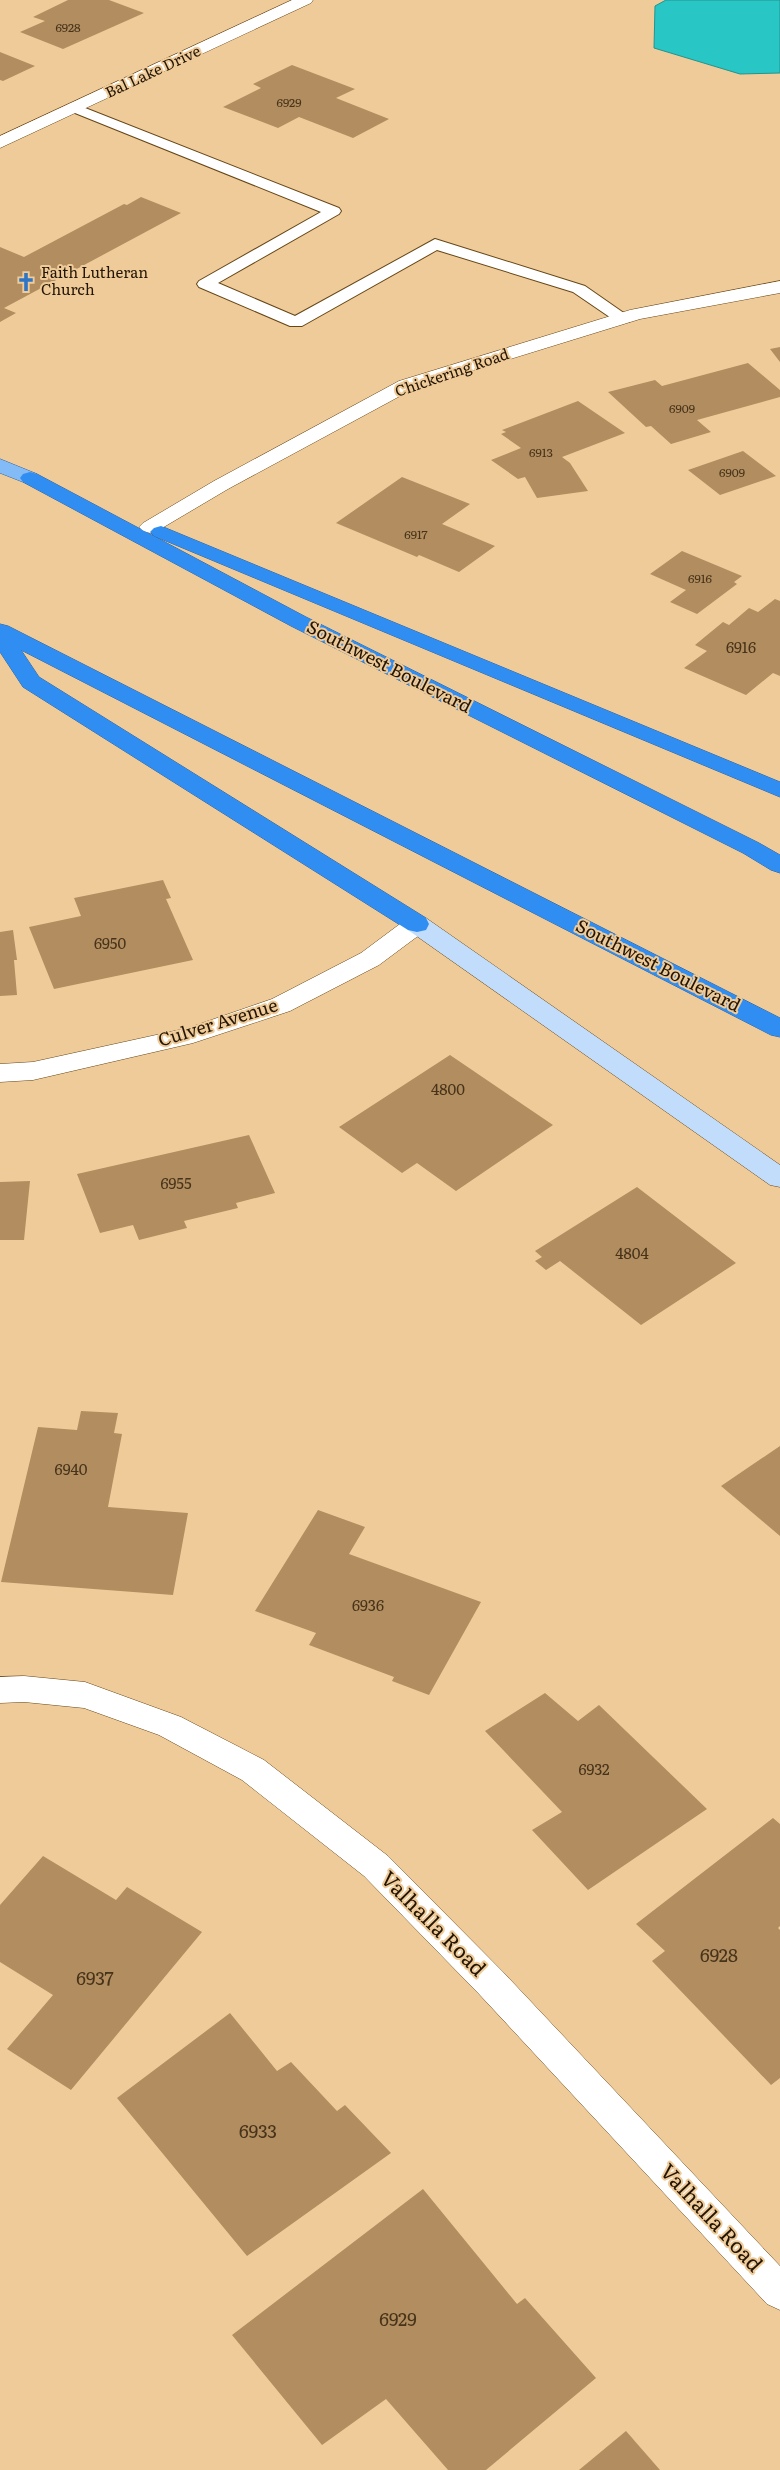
<svg xmlns="http://www.w3.org/2000/svg" width="780" height="2470" font-family="Literata,serif">
<rect width="100%" height="100%" fill="#f0cb9a"/>
<polygon fill="#28c7c6" stroke="#26928c" points="666,0 780,0 780,73 740,74 654,48 655,6"/>
<g fill="#b18d5f">
<polygon points="68,0 109,0 144,13 63,49 20,32 45,21 33,17"/>
<polygon points="0,52 35,66 3,81 0,80"/>
<polygon points="292,65 355,89 336,98 389,119 353,138 299,117 278,128 223,107 261,88 253,84"/>
<polygon points="141,197 181,213 4,308 16,313 0,322 0,247 24,257 124,204 127,205"/>
<polygon points="780,347 780,362 770,349"/>
<polygon points="748,363 780,390 780,397 697,420 711,432 671,444 651,426 646,427 608,392 655,380 662,386"/>
<polygon points="578,401 625,433 562,457 570,463 588,491 537,498 525,477 518,479 491,460 521,448 501,434 506,432 502,430"/>
<polygon points="743,451 776,476 720,495 688,470"/>
<polygon points="402,477 470,504 442,524 495,546 459,572 419,555 417,557 336,523"/>
<polygon points="682,551 742,576 734,582 737,584 697,614 670,602 686,590 650,574"/>
<polygon points="775,599 780,601 780,676 773,673 746,695 684,668 707,651 695,645 723,622 729,625 749,608 758,612"/>
<polygon points="163,880 171,898 166,899 193,960 54,989 29,927 81,916 74,898"/>
<polygon points="13,930 17,960 14,960 17,995 0,996 0,932"/>
<polygon points="450,1055 553,1125 456,1191 417,1163 402,1173 339,1127"/>
<polygon points="249,1135 275,1193 236,1203 238,1208 184,1221 187,1228 139,1240 133,1225 100,1233 77,1174"/>
<polygon points="30,1181 24,1240 0,1240 0,1182"/>
<polygon points="637,1187 736,1263 641,1325 560,1261 546,1270 535,1261 542,1257 535,1251"/>
<polygon points="81,1411 118,1413 114,1433 122,1434 108,1507 188,1513 173,1595 1,1582 38,1427 77,1430"/>
<polygon points="780,1446 780,1536 721,1486"/>
<polygon points="318,1510 365,1527 349,1554 481,1602 429,1695 392,1681 394,1677 309,1645 316,1633 255,1611"/>
<polygon points="545,1693 578,1721 599,1705 707,1809 588,1890 532,1830 562,1812 485,1731"/>
<polygon points="773,1818 780,1824 780,1926 778,1928 780,1930 780,2078 771,2085 652,1961 665,1951 636,1924"/>
<polygon points="43,1856 116,1900 127,1887 202,1932 71,2090 7,2049 53,1995 0,1962 0,1905"/>
<polygon points="230,2013 277,2071 291,2062 337,2111 345,2105 391,2153 247,2256 117,2098"/>
<polygon points="423,2189 517,2304 525,2298 596,2378 486,2470 448,2470 386,2399 322,2445 232,2335"/>
<polygon points="626,2431 660,2470 579,2470"/>
</g>
<g fill="none" stroke-linecap="round" stroke-linejoin="round">
<g stroke="#664616" stroke-width="2">
<polygon id="lane" points="75,104 339,208 341,211 339,214 218,283 295,316 435,239 585,286 631,318 629,322 617,322 573,292 437,250 302,326 290,326 199,287 197,284 199,281 321,212 70,111 68,108 70,105"/>
</g>
<g stroke="#664616" stroke-width="1">
<g id="street">
<polygon points="292,0 313,0 311,3 0,148 0,136"/>
<polygon points="780,281 780,293 640,319 413,389 228,489 157,531 150,533 143,531 139,527 143,523 214,481 399,381 630,310"/>
<polygon points="417,916 426,918 429,924 426,930 379,965 290,1011 193,1043 33,1080 0,1082 0,1064 33,1062 188,1028 272,999 361,953 408,918"/>
<polygon points="24,1676 85,1682 181,1717 264,1760 388,1856 503,1972 780,2266 780,2310 767,2304 479,1994 364,1876 242,1780 159,1735 84,1708 24,1702 0,1703 0,1677"/>
</g>
</g>
<g stroke="#664616" stroke-width="1">
<polygon id="secondary" points="417,916 426,918 780,1165 780,1187 770,1185 408,930 405,924 408,918"/>
</g>
<g stroke="#2b639e" stroke-width="1">
<polygon id="primary" points="0,459 37,474 40,478 37,482 30,484 23,482 0,473"/>
</g>
<g stroke="#2b639e" stroke-width="1">
<g id="highway">
<polygon points="30,472 37,474 306,617 759,843 780,855 780,873 771,870 743,853 291,626 23,482 20,478 23,474"/>
<polygon points="161,526 780,782 780,797 154,536 150,532 154,528"/>
<polygon points="0,624 8,626 780,1018 780,1037 771,1035 21,650 39,677 426,918 429,924 426,930 417,932 408,930 23,687 0,652"/>
</g>
</g>
<use href="#lane" fill="#fff" fill-rule="evenodd"/>
<use href="#street" fill="#fff" fill-rule="evenodd"/>
<use href="#secondary" fill="#c1ddfb" fill-rule="evenodd"/>
<use href="#primary" fill="#83bbf7" fill-rule="evenodd"/>
<use href="#highway" fill="#308df1" fill-rule="evenodd"/>
</g>
<defs>
<g id="church-bare" transform="scale(1.5)"><path d="M-1.2-6h2.4v3.5h3.3v2.4h-3.3V6h-2.4V-.1h-3.3v-2.4h3.3Z" fill="#2d75c5" stroke="#f0cb9a" stroke-width="2.5" paint-order="stroke"/></g>
</defs>
<g fill-rule="evenodd">
<use href="#church-bare" x="26" y="282"/>
</g>
<g text-anchor="middle" stroke-width="4" stroke-linejoin="round" paint-order="stroke">
<g font-size="12" fill="#46331a">
<text x="68" y="32">6928</text>
<text x="289" y="107">6929</text>
<text x="682" y="413">6909</text>
<text x="541" y="457">6913</text>
<text x="732" y="477">6909</text>
<text x="416" y="539">6917</text>
<text x="700" y="583">6916</text>
</g>
<g font-size="15" fill="#221503" stroke="#f0cb9a">
<text transform="translate(153 72) rotate(-25)" y="5">Bal Lake Drive</text>
<text transform="translate(452 373) rotate(-19)" y="5">Chickering Road</text>
</g>
<g font-size="15" fill="#221503" stroke="#f0cb9a" text-anchor="start">
<text x="41" y="278">Faith Lutheran<tspan x="41" dy="17">Church</tspan></text>
</g>
<g font-size="15" fill="#46331a">
<text x="741" y="653">6916</text>
<text x="110" y="949">6950</text>
<text x="448" y="1095">4800</text>
<text x="176" y="1189">6955</text>
<text x="632" y="1259">4804</text>
<text x="71" y="1475">6940</text>
<text x="368" y="1611">6936</text>
<text x="594" y="1775">6932</text>
</g>
<g font-size="18" fill="#221503" stroke="#f0cb9a">
<text transform="translate(389 667) rotate(27)" y="6">Southwest Boulevard</text>
<text transform="translate(658 966) rotate(27)" y="6">Southwest Boulevard</text>
<text transform="translate(218 1023) rotate(-17)" y="6">Culver Avenue</text>
</g>
<g font-size="18" fill="#46331a">
<text x="719" y="1962">6928</text>
<text x="95" y="1985">6937</text>
<text x="258" y="2138">6933</text>
<text x="398" y="2326">6929</text>
</g>
<g font-size="21" fill="#221503" stroke="#f0cb9a">
<text transform="translate(433 1924) rotate(45)" y="7">Valhalla Road</text>
<text transform="translate(711 2218) rotate(47)" y="7">Valhalla Road</text>
</g>
</g>
</svg>
